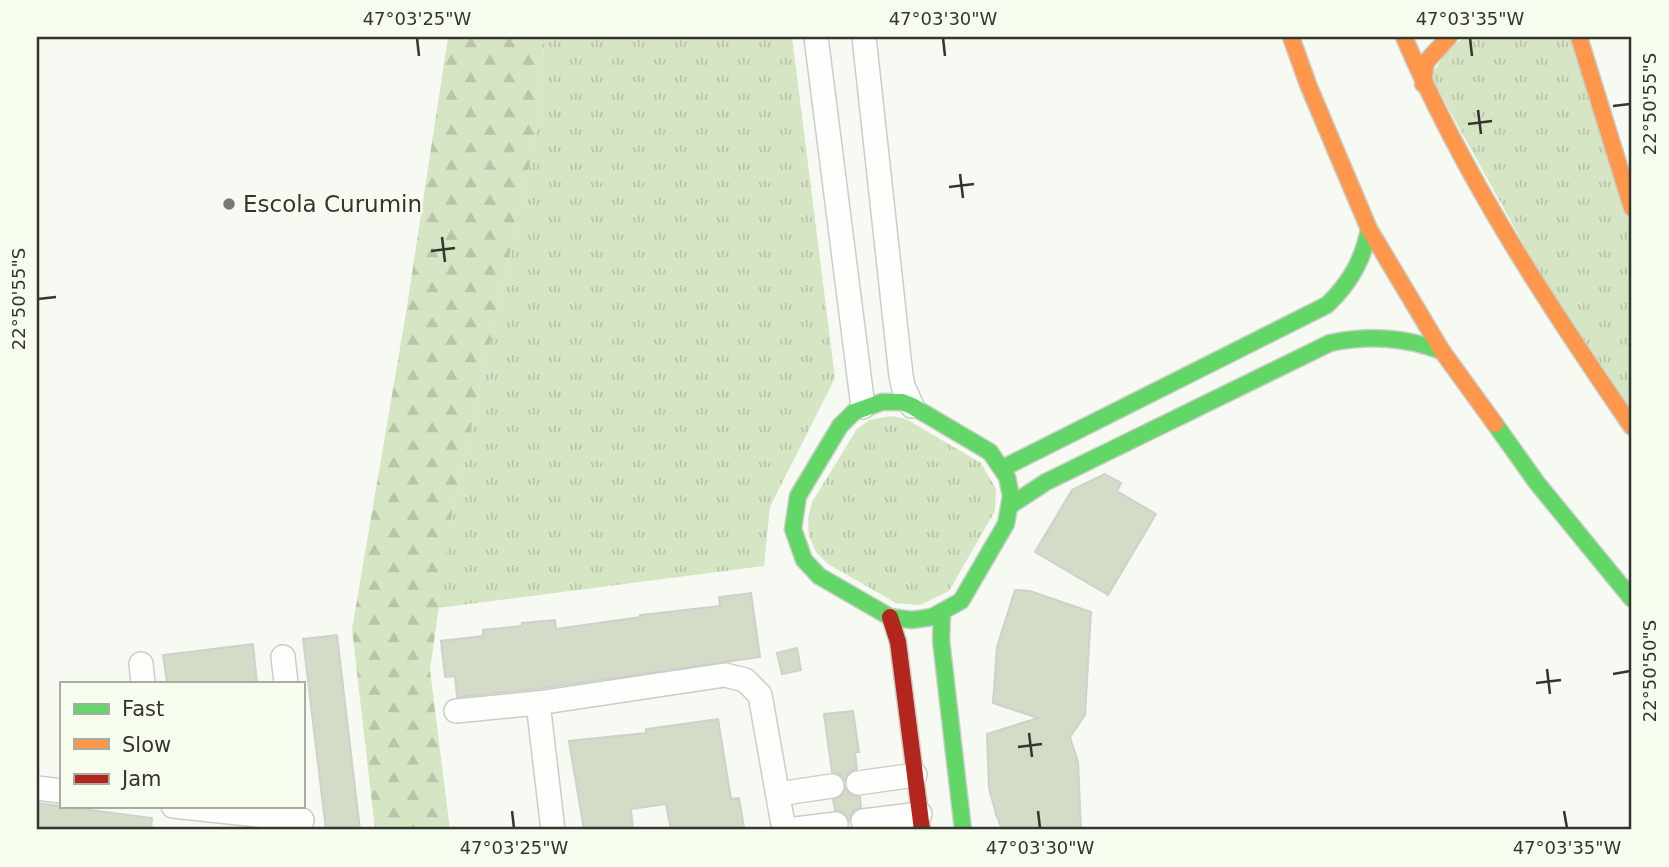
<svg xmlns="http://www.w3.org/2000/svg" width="1669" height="867" font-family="'DejaVu Sans',sans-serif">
<defs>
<pattern id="grass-tufts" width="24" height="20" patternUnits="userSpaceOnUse" patternTransform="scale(1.75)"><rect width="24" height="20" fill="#d6e5c3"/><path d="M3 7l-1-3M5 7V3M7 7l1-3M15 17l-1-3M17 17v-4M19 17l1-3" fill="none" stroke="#b8c5a8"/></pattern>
<pattern id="forest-firs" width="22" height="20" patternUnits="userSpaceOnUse" patternTransform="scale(1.75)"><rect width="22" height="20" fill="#d6e5c3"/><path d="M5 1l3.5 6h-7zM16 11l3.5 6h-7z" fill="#b8c5a8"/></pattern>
</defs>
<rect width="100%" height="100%" fill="#f6faf2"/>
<g fill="url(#grass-tufts)">
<polygon points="545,37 792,37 835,378 770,507 764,566 438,608 452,514 536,135"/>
<polygon points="1466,37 1572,37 1618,179 1632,232 1632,414 1555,301 1431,77 1448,48"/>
<polygon points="891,416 906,419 981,463 996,489 995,511 949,591 920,605 896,603 828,564 816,552 809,536 808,519 812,502 857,429 869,420"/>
</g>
<polygon fill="url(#forest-firs)" points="448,37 545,37 536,135 452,514 430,670 450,830 375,830 352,629 406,313"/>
<g fill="#d3dcc7" stroke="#ced1cc" stroke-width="2">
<polygon points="1105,474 1121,483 1117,491 1156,514 1108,595 1035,552 1072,490"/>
<polygon points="1015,590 1030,591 1091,612 1085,715 1070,737 1078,762 1081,830 1002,830 996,814 989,788 987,734 1038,718 993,703 997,647"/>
<polygon points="751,593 760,657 536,689 457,697 455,676 445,677 441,641 483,636 483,630 522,626 522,623 555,620 556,629 641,617 640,615 720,606 719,597"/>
<polygon points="337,635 360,830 326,830 303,639"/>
<polygon points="253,644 257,683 167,683 163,655"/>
<polygon points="797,648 801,670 782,674 777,653"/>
<polygon points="853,711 859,752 855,752 857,769 849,772 845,781 838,773 832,772 824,714"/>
<polygon points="718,719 731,799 739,798 744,827 726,830 671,830 666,804 631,809 633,830 584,830 569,741 646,733 646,729"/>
<polygon points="845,788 852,796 860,797 861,807 854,810 849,821 842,811 835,810 833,800 841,796"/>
<polygon points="37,803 152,818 151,830 37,830"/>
</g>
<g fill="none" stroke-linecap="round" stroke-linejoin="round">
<g stroke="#cbcdc7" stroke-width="26">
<g id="street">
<polyline points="816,37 863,407"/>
<polyline points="864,37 901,376 903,386 912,406"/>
<polyline points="283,657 286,683"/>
<polyline points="141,664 143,683"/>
<polyline points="538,703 553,830"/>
<polyline points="456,711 538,703 725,675 745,680 760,695 784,830"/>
<polyline points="858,783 915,775"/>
<polyline points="37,788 61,791"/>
<polyline points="778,794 832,786"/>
<polyline points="173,806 302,820"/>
<polyline points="863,821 920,814"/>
<polyline points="787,830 836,824"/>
</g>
</g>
<g stroke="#cbcdc7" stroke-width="19">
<g id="fast">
<polygon points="882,402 902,402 912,406 990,452 1007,477 1011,496 1006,524 961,601 932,617 912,620 890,617 819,576 804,560 793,529 798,496 840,426 854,412"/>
<polyline points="1495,424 1537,483 1632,599"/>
<path d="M1003 468 1327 305C1350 283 1363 260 1369 229"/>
<path d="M1011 505 1046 482 1330 343C1369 335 1404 337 1442 351"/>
<polyline points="942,613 941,640 963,830"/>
</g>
</g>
<g stroke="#cbcdc7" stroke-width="19">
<g id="slow">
<polyline points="1291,37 1309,87 1369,229 1442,351 1495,424"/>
<path d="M1404 37C1464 177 1546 302 1632 427"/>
<polyline points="1579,37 1632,208"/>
<polyline points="1423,84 1426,62 1449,37"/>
</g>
</g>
<g stroke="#cbcdc7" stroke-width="19">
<polyline id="jam" points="890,617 898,642 922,830"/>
</g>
<use href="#street" stroke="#fefefd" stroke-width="23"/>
<use href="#fast" stroke="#63d668" stroke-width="16"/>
<use href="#slow" stroke="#ff974d" stroke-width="16"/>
<use href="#jam" stroke="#b3261e" stroke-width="16"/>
</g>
<path fill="none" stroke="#333530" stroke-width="2.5" d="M417 38 419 56M943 38 945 56M1470 38 1472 56M1613 106 1630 104M1478 110 1481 134M1468 124 1492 121M960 174 963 198M949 187 974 184M442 237 445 262M431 251 455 248M38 299 56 297M1547 669 1550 694M1613 674 1630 671M1536 683 1561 680M1029 733 1032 757M1018 747 1042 744M512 811 514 828M1038 811 1040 828M1564 811 1567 828"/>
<circle fill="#777a74" stroke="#f6fdef" stroke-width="2.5" cx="229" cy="204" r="7"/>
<g text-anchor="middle" stroke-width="5" stroke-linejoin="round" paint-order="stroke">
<g font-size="23" fill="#333530" stroke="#f6fdef" text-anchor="start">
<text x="243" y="212">Escola Curumin</text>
</g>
</g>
<rect width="1669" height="867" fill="none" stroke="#f6fdef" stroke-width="77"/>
<rect x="60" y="682" width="245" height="126" fill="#f6fdef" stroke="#a8ada3" stroke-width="2"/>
<rect x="74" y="704" width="35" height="10" fill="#63d668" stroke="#a8ada3" stroke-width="2"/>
<text x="122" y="716" font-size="21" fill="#333530">Fast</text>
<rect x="74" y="739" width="35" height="10" fill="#ff974d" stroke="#a8ada3" stroke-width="2"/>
<text x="122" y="752" font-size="21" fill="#333530">Slow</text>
<rect x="74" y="774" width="35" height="10" fill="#b3261e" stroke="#a8ada3" stroke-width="2"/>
<text x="122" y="786" font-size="21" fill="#333530">Jam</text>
<rect x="38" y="38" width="1592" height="790" fill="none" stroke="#333530" stroke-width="2.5"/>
<g font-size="18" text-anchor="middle" fill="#333530">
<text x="417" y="25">47°03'25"W</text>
<text x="943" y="25">47°03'30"W</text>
<text x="1470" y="25">47°03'35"W</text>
<text transform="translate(1650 104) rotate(-90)" y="6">22°50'55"S</text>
<text transform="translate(19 299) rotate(-90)" y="6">22°50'55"S</text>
<text transform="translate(1650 671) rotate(-90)" y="6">22°50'50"S</text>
<text x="514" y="854">47°03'25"W</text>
<text x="1040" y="854">47°03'30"W</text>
<text x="1567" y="854">47°03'35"W</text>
</g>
</svg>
